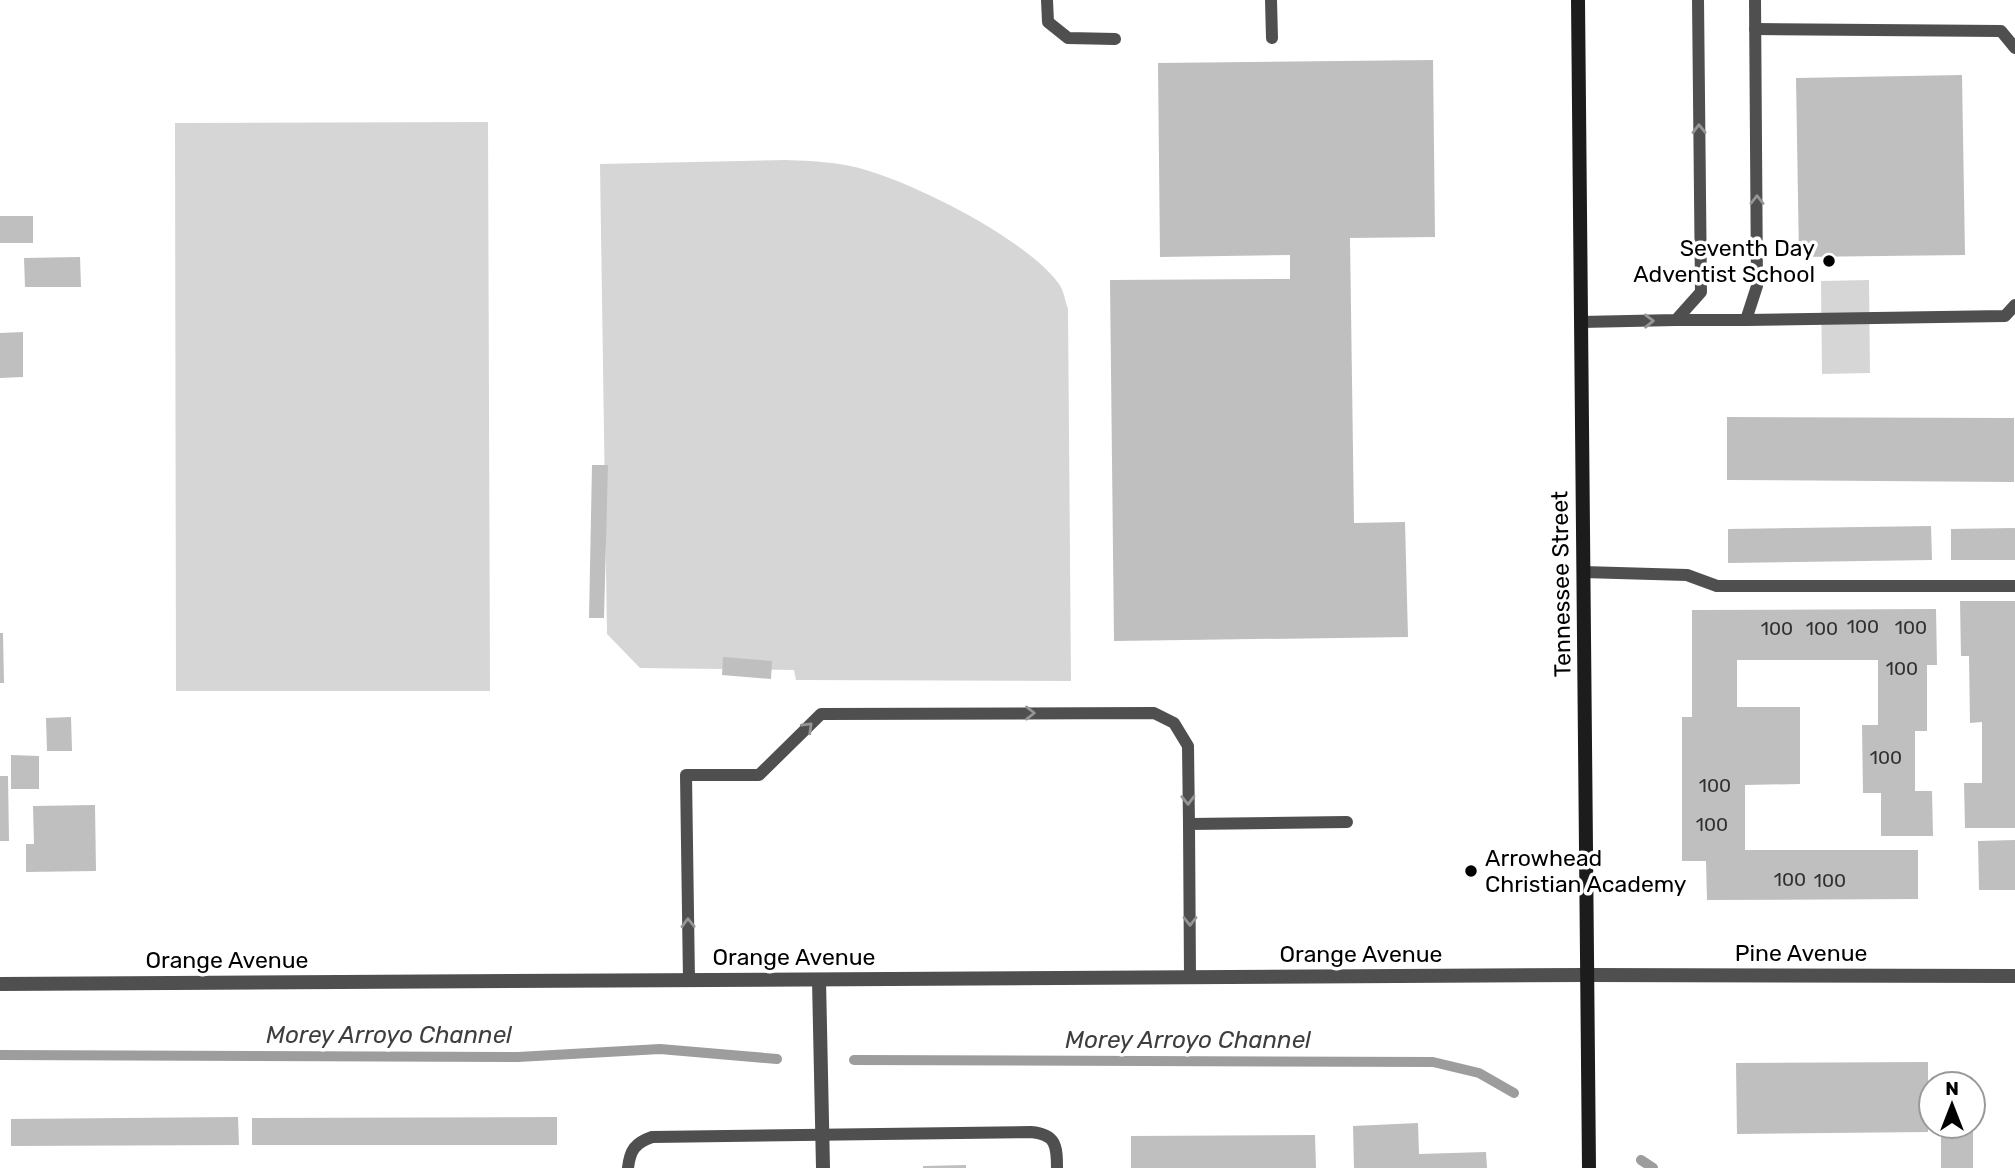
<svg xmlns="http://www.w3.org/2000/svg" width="2015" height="1168" font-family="Rubik,sans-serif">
<rect width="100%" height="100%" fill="#fff"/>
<g fill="#d6d6d6">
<polygon points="488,122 490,691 176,691 175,123"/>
<path d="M786 160C813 161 840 162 866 170 920 186 1026 239 1059 284 1064 291 1065 301 1068 309L1071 681 796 680 794 670 640 668 607 634 600 164Z"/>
<polygon points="1869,280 1870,373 1822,374 1821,281"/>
</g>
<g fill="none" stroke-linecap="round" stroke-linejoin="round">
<g stroke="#9d9d9d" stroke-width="10">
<polyline points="0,1055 518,1057 660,1049 777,1059"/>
<polyline points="854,1060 1433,1062 1479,1073 1514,1093"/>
<polyline points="1641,1160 1653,1168"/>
</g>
</g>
<g fill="#bfbfbf">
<polygon points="1433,60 1435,237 1350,238 1354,523 1405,522 1408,637 1114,641 1110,280 1290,279 1290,255 1160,257 1158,63"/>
<polygon points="1962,75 1965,255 1799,257 1796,78"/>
<rect x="0" y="216" width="33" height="27"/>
<polygon points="80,257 81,287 25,287 24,258"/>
<polygon points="23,332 23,377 0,378 0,333"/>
<polygon points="1727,417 2014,418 2014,482 1727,480"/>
<polygon points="592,465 608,465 604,618 589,618"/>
<polygon points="1931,526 1932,560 1728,563 1728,529"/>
<polygon points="2015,528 2015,560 1951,560 1951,529"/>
<polygon points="1960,601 2015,601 2015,828 1965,828 1964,783 1982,783 1982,722 1970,723 1969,656 1961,656"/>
<polygon points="1936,609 1937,665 1927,665 1927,731 1915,731 1915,791 1932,791 1933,836 1881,836 1881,793 1863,793 1862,725 1878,725 1878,660 1737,660 1737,707 1800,707 1800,784 1745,785 1745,850 1918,850 1918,899 1707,900 1706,861 1682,861 1682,717 1692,717 1692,610"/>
<polygon points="0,633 3,633 4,683 0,683"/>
<polygon points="723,657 772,661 771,679 722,675"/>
<polygon points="71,717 72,751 47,751 46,718"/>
<polygon points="11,755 39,756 39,789 11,789"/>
<polygon points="0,776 8,776 9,841 0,841"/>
<polygon points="95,805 96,871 26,872 26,844 34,844 33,806"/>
<polygon points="2015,840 2015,890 1979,890 1978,841"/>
<polygon points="1928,1062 1928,1132 1737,1134 1736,1063"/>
<polygon points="238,1117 239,1145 11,1146 11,1119"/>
<polygon points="557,1117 557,1145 252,1145 252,1118"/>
<polygon points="1418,1123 1419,1154 1486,1152 1487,1168 1354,1168 1353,1126"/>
<rect x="1941" y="1126" width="32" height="42"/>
<polygon points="1315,1135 1316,1168 1131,1168 1131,1136"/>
<polygon points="966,1165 966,1168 923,1168 923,1166"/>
</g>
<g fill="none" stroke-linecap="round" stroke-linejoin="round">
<g stroke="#4f4f4f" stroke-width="12">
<polyline points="1047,0 1048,22 1068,38 1115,39"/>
<polyline points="1271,0 1272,38"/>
<polyline points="1755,29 2001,31 2015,48"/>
<polyline points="1676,320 1746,320 1757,286 1755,0"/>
<polyline points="1746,320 2005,316 2015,305"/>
<polyline points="1581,322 1676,320 1701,292 1698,0"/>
<polyline points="1583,572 1687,575 1717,586 2015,586"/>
<polyline points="1190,977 1189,824 1347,822"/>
<polyline points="689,981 686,775 759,775 821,714 1154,713 1174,723 1188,746 1189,824"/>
<path d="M628 1168C630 1150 635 1143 652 1137L1031 1132C1056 1134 1057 1146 1057 1168"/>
</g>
<g stroke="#4f4f4f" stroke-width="14">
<polyline points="1587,975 2015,976"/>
<polyline points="819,980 823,1168"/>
</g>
<polyline stroke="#4f4f4f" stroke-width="14" points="0,984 1587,975"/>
<polyline stroke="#1c1c1c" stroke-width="14" points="1578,0 1589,1168"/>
</g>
<defs><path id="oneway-chevron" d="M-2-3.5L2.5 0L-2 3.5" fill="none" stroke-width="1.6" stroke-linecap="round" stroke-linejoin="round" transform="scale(1.75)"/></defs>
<g stroke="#959595">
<use href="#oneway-chevron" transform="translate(1699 129) rotate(-91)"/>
<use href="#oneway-chevron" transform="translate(1757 200) rotate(-90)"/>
<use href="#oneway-chevron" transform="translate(1649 321) rotate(-1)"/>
<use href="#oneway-chevron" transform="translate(1030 713)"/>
<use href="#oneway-chevron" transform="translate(808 727) rotate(-44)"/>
<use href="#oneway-chevron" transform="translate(1188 800) rotate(89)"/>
<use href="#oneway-chevron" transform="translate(1190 921) rotate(90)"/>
<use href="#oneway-chevron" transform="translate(688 923) rotate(-91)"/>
</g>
<g fill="#000" stroke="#fff" stroke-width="2.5">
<circle cx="1829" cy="261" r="7"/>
<circle cx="1471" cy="871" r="7"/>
</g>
<g text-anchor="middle" stroke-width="7" stroke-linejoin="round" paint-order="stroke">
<g font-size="19" fill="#303030">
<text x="1863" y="633">100</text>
<text x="1911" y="634">100</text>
<text x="1777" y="635">100</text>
<text x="1822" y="635">100</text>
<text x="1902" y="675">100</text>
<text x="1886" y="764">100</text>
<text x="1715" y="792">100</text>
<text x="1712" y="831">100</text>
<text x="1790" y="886">100</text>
<text x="1830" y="887">100</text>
</g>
<g font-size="23" fill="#000" stroke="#fff" text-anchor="end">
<text x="1815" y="256">Seventh Day<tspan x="1815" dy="26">Adventist School</tspan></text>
<text x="1485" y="866" text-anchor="start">Arrowhead<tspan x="1485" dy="26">Christian Academy</tspan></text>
</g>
<g font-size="23" fill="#000" stroke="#fff">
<text transform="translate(1561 584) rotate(-91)" y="8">Tennessee Street</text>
<text x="1801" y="961">Pine Avenue</text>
<text x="1361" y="962">Orange Avenue</text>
<text x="794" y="965">Orange Avenue</text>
<text x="227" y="968">Orange Avenue</text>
</g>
<g font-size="24" font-style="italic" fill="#3e3e3e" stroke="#fff">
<text x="389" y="1043">Morey Arroyo Channel</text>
<text x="1188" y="1048">Morey Arroyo Channel</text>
</g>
</g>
<g transform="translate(1952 1105)"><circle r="33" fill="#ffffff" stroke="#999999" stroke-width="2"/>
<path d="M0-5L12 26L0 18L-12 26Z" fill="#000000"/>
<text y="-10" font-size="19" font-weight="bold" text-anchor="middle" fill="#000000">N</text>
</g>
</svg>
